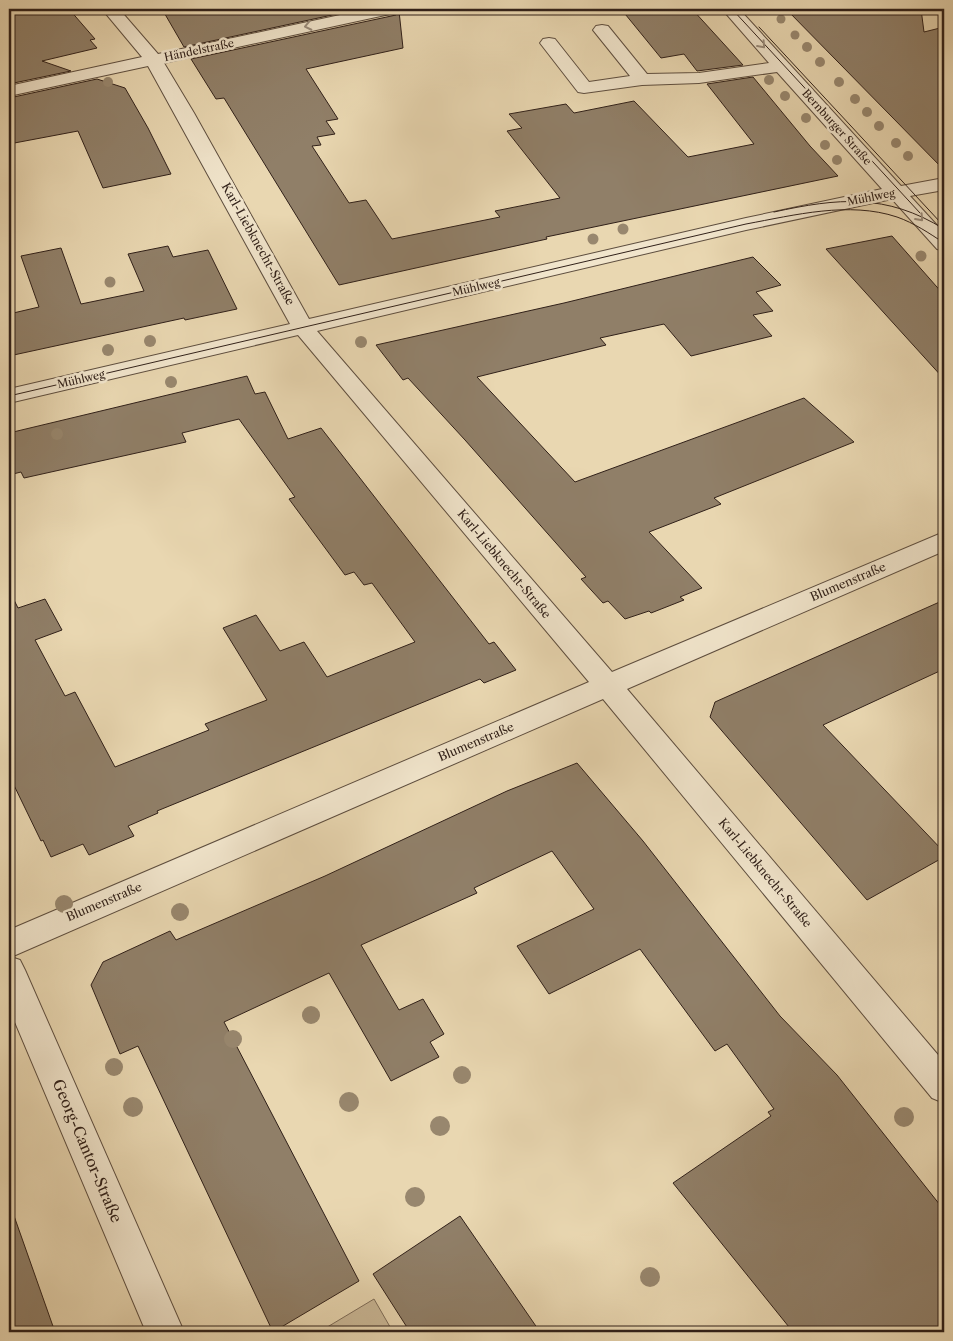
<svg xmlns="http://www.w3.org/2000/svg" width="953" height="1341" font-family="'Libre Caslon Text',serif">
<rect width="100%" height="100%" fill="#e9d7b1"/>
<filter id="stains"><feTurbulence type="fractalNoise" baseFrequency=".004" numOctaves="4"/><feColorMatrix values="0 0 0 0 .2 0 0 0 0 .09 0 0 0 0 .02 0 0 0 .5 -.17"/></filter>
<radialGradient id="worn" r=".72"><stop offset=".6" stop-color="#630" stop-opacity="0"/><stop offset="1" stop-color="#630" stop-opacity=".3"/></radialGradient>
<polygon fill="#cab897" stroke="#7d6c58" points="374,1299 393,1332 319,1332"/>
<g fill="#907f68" stroke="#302019">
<polygon points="9,9 69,9 95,39 90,40 97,48 42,61 71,71 9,84"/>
<polygon points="162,9 360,9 184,47"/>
<polygon points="621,9 692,9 743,65 697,71 684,54 661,58"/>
<polygon points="786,9 921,9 924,32 944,27 944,170"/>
<polygon points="399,11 403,48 306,69 338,119 326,121 335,134 317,137 321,145 312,146 349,203 366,200 392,239 500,217 495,211 560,198 507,131 522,128 509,114 566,104 574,113 634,101 688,157 754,144 707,84 753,77 810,146 838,176 546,237 547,239 339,285 224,98 216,99 191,59 396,15"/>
<polygon points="97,79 125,88 148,128 171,174 103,188 78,131 9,144 9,98"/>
<polygon points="892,236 944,295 944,379 826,249"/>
<polygon points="168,246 173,257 208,250 237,309 185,320 184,318 9,356 9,314 39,307 21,256 61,248 81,304 144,291 128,254"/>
<polygon points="753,257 781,285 756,292 773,311 753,315 772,336 691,356 664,324 600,338 606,345 477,377 575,482 804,398 854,442 714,498 721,504 649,532 702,588 680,597 684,600 651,613 649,611 625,619 608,601 603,603 581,579 586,577 465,440 408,378 403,380 376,345 564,303"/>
<polygon points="247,376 255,394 265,392 288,439 321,428 489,644 494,642 516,670 484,683 480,679 157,811 158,813 128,826 134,836 89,855 83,844 51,857 43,840 41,841 9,775 9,590 18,608 45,599 62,630 35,640 65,696 75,692 115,767 209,730 205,724 267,700 223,628 256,615 280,651 304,642 327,677 415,642 372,583 364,585 354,572 345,575 289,499 295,497 239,419 182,433 186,442 24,478 21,472 9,475 9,433"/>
<polygon points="944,600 944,669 823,725 944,852 944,857 867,900 710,717 715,702"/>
<polygon points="577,763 643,841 780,1016 837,1075 944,1210 944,1332 793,1332 673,1183 771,1116 768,1112 774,1109 727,1044 715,1051 640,949 549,994 517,946 594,909 552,851 474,888 477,893 361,945 399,1010 423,999 444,1034 430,1042 439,1057 391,1081 329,973 224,1022 359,1281 273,1332 138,1046 120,1054 91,985 103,962 170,931 176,940 325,876 507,791"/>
<polygon points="13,1213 55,1332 9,1332 9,1214"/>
<polygon points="460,1216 540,1332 410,1332 373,1274"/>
</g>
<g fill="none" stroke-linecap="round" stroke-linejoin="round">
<g stroke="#5e4e3f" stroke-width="2">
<polygon id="minor" points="102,9 119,9 158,54 368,9 398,9 396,13 390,14 164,63 194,113 309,319 746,218 882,189 777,72 699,83 642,85 584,93 578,92 540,43 543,39 549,38 555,39 589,82 630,76 593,30 596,26 602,25 608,26 647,74 699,73 769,63 722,9 739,9 901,186 944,178 944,190 910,196 944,233 944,251 937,249 892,199 746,230 317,331 612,672 944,532 944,551 627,689 944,1062 944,1103 932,1098 603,699 11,957 20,960 25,970 184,1332 146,1332 9,1008 9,930 589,682 298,335 9,403 9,389 290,324 148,66 9,96 9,86 142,57"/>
</g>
<use href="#minor" fill="#f1e5cc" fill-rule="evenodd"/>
<g stroke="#302019" stroke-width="1">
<polyline points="732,9 920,213"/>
<polyline points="759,27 941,223"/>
<path d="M774 212C838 198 886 193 944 229"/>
<path d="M9 396 746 224C795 215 849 201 897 217 914 223 929 233 944 243"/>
</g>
</g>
<g fill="#98876e">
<circle cx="781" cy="19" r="4.5"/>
<circle cx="795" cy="35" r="4.5"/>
<circle cx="807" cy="47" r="5"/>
<circle cx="820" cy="62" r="5"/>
<circle cx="769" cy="80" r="5"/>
<circle cx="108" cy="82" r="5"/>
<circle cx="839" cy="82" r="5"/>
<circle cx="785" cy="96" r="5"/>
<circle cx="855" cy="99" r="5"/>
<circle cx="867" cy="112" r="5"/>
<circle cx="806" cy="118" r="5"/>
<circle cx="879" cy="126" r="5"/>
<circle cx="896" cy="143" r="5"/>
<circle cx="825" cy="145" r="5"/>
<circle cx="908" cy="156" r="5"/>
<circle cx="837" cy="160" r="5"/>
<circle cx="623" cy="229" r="5.5"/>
<circle cx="593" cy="239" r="5.5"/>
<circle cx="921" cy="256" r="5.5"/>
<circle cx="110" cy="282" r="5.5"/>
<circle cx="150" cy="341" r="6"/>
<circle cx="361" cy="342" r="6"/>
<circle cx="108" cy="350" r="6"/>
<circle cx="171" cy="382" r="6"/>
<circle cx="57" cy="434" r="6"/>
<circle cx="64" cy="904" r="9"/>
<circle cx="180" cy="912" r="9"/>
<circle cx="311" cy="1015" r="9"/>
<circle cx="233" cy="1039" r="9"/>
<circle cx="114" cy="1067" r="9"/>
<circle cx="462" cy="1075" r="9"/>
<circle cx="349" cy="1102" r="10"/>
<circle cx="133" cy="1107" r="10"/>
<circle cx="904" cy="1117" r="10"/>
<circle cx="440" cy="1126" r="10"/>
<circle cx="415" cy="1197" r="10"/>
<circle cx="650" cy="1277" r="10"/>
</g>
<defs><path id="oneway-chevron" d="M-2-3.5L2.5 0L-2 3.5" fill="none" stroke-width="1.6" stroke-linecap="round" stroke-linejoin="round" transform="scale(1.25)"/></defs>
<g stroke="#9a8c7b">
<use href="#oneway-chevron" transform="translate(308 26) rotate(168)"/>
<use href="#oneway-chevron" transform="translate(762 45) rotate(48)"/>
<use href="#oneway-chevron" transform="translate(920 218) rotate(48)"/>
</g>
<g text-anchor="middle" stroke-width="5" stroke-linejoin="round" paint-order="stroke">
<g font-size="11" fill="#302019" stroke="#f1e5cc">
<text transform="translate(199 50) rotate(-12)" y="4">Händelstraße</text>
<text transform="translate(837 127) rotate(48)" y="4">Bernburger Straße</text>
<text transform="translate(871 197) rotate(-11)" y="4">Mühlweg</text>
<text transform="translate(476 287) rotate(-13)" y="4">Mühlweg</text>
<text transform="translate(81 379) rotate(-13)" y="4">Mühlweg</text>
</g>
<g font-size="12" fill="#302019" stroke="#f1e5cc">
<text transform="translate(258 244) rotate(61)" y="4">Karl-Liebknecht-Straße</text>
<text transform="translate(504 564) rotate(50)" y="4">Karl-Liebknecht-Straße</text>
<text transform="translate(848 582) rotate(-23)" y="4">Blumenstraße</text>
<text transform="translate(476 742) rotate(-23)" y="4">Blumenstraße</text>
<text transform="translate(765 873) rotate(50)" y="4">Karl-Liebknecht-Straße</text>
<text transform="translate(104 902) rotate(-23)" y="4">Blumenstraße</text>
</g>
<g font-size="15" fill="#302019" stroke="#f1e5cc">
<text transform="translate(87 1151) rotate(67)" y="5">Georg-Cantor-Straße</text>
</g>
</g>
<rect width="953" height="1341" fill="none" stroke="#e9d7b1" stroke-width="30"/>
<rect x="10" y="10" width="933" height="1321" fill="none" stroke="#302019" stroke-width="2.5"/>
<rect x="15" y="15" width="923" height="1311" fill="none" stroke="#302019"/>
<rect width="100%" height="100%" filter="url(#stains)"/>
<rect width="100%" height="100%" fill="url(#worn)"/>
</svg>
